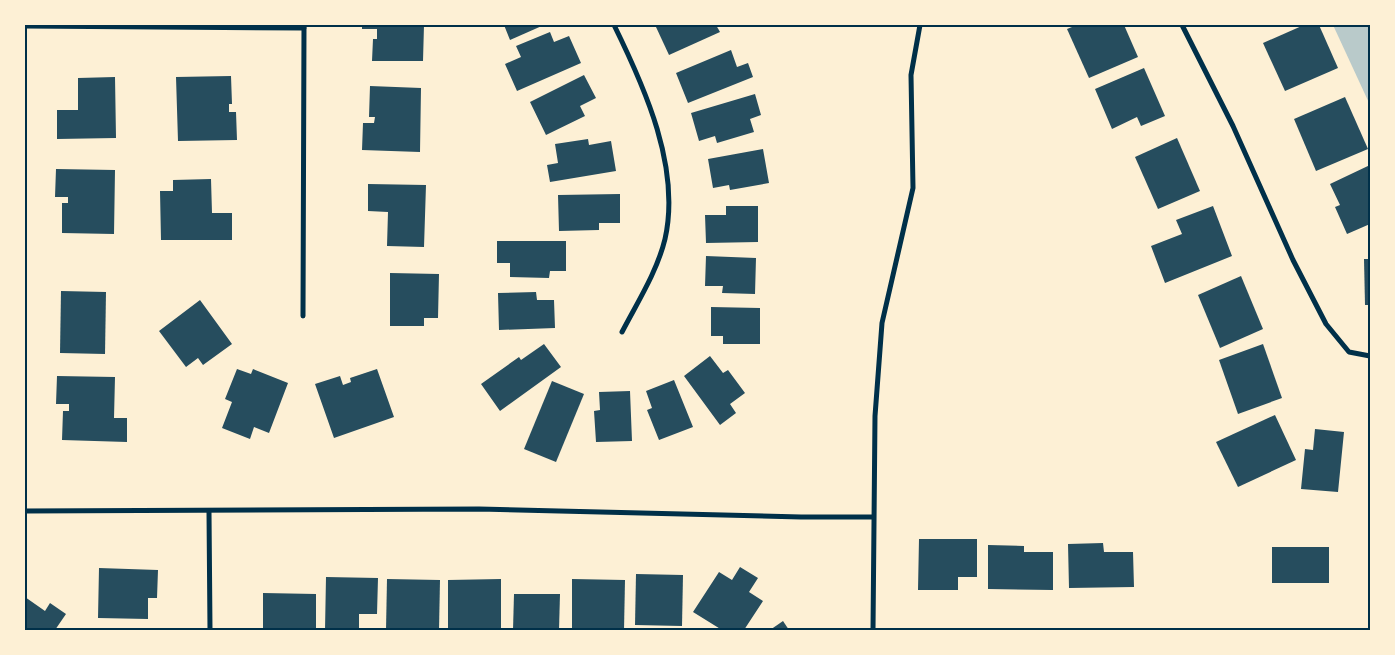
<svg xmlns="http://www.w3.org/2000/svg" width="1395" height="655" font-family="Overpass,sans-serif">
<rect width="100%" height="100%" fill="#fdf0d5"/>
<polygon fill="#b9caca" points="1333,25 1370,25 1370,105"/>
<g fill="#264d5e">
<polygon points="362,25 424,25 423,61 372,61 373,39 377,39 377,29 362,29"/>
<polygon points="504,25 544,25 510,40"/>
<polygon points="660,25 716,25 720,32 669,55 656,27"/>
<polygon points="1077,25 1124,25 1138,57 1089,78 1067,29"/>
<polygon points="1304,25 1319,25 1338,68 1285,91 1263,43"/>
<polygon points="550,32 554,42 569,36 581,63 517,91 505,64 521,57 516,46"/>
<polygon points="731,50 737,67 748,63 753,77 688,103 676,73"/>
<polygon points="1144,68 1165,116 1141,126 1137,117 1112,129 1095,89"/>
<polygon points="584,75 596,98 580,106 585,116 546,135 530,102"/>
<polygon points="231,76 232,104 229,104 229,112 236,112 237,140 178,141 176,77"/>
<polygon points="115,77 116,138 57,139 57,110 78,110 78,78"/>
<polygon points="370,86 421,88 420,152 362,150 363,123 374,123 375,117 369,117"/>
<polygon points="755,94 761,115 750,119 754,132 717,143 715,136 699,141 691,113"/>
<polygon points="1345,97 1368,149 1316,171 1294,119"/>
<polygon points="1177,138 1200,191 1158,209 1135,157"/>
<polygon points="588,139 589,145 611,141 616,171 550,182 547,165 558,163 555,144"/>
<polygon points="763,149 769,183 730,190 729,185 713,188 708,159"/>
<polygon points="1370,165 1370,224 1347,234 1335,207 1340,205 1330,184"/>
<polygon points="56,169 115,170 114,234 62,233 62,203 68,203 68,197 55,197"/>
<polygon points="211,179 212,213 232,213 232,240 161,240 160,191 173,191 173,180"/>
<polygon points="368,184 426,185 424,247 387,246 388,212 368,211"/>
<polygon points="620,194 620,223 599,223 599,230 559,231 558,195"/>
<polygon points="726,206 758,206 758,242 706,243 705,215 726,215"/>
<polygon points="1213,206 1232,256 1165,283 1151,246 1182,234 1176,220"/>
<polygon points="497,241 566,241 566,271 550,271 549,278 510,277 510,263 497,263"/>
<polygon points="706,256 756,258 755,294 722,293 723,286 705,286"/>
<polygon points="1364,259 1370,259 1370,305 1365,305"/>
<polygon points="390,273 439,274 438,318 424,318 424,326 390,326"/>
<polygon points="1241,276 1263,329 1220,348 1198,295"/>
<polygon points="61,291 106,292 105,354 60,353"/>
<polygon points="536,292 537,300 554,300 555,328 499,330 498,293"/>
<polygon points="200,300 232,344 203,365 198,358 186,367 159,331"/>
<polygon points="711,307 760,308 760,344 723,344 723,336 711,336"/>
<polygon points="544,344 561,367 500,411 481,384 519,357 521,360"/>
<polygon points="1263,344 1282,398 1238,414 1219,360"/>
<polygon points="710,356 723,373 728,370 745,393 730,404 736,413 720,425 684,376"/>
<polygon points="237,369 251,374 253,369 288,383 269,433 254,427 250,439 222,428 232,402 225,399"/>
<polygon points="377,369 394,417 334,438 315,384 340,376 343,385 351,382 350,378"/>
<polygon points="57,376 115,377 114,418 127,418 127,442 62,440 63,411 69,411 69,404 56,404"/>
<polygon points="674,380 693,427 659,440 647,410 652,408 646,391"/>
<polygon points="552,381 584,394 556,462 524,449"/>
<polygon points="630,391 632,441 596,442 594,411 600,410 599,392"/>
<polygon points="1275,415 1296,460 1238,487 1216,442"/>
<polygon points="1315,429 1344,432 1338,492 1301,489 1305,449 1313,450"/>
<polygon points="919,539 977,539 977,577 958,577 958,590 918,590"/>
<polygon points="1103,543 1104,552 1133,552 1134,587 1069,588 1068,544"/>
<polygon points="988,545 1024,546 1024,552 1053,552 1053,590 988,589"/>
<rect x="1272" y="547" width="57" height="36"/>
<polygon points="740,567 758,578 749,592 763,601 744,630 722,630 693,612 719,572 732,580"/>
<polygon points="99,568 158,570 157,598 148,598 148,619 98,618"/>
<polygon points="636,574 683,575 682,626 635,625"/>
<polygon points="326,577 378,578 377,614 359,614 359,630 325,630"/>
<polygon points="387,579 440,580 439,630 386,630"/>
<polygon points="501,579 501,628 448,630 448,580"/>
<polygon points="572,579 625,580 624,630 572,630"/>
<polygon points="263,593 316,594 316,630 263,630"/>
<polygon points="514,594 560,594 559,630 513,630"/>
<polygon points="25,597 45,611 50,603 66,614 55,630 25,630"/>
<polygon points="783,621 789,630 770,630"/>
</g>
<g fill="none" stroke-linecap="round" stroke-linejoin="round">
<g stroke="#003049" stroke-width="5">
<path d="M614 25C645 88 681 168 665 239 657 272 637 303 622 332"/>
<polyline points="1182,25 1233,126 1293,260 1326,324 1349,352 1370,356"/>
<polyline points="25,26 304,28"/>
<polyline points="303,316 304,25"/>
<polyline points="25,511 479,509 801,517 873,517"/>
<polyline points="209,512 210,630"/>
<polyline points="873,630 875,416 882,323 913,188 911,75 920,25"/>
</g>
</g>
<rect width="1395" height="655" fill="none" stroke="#fdf0d5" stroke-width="52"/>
<rect x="26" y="26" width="1343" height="603" fill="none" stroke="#003049" stroke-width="2"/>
</svg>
